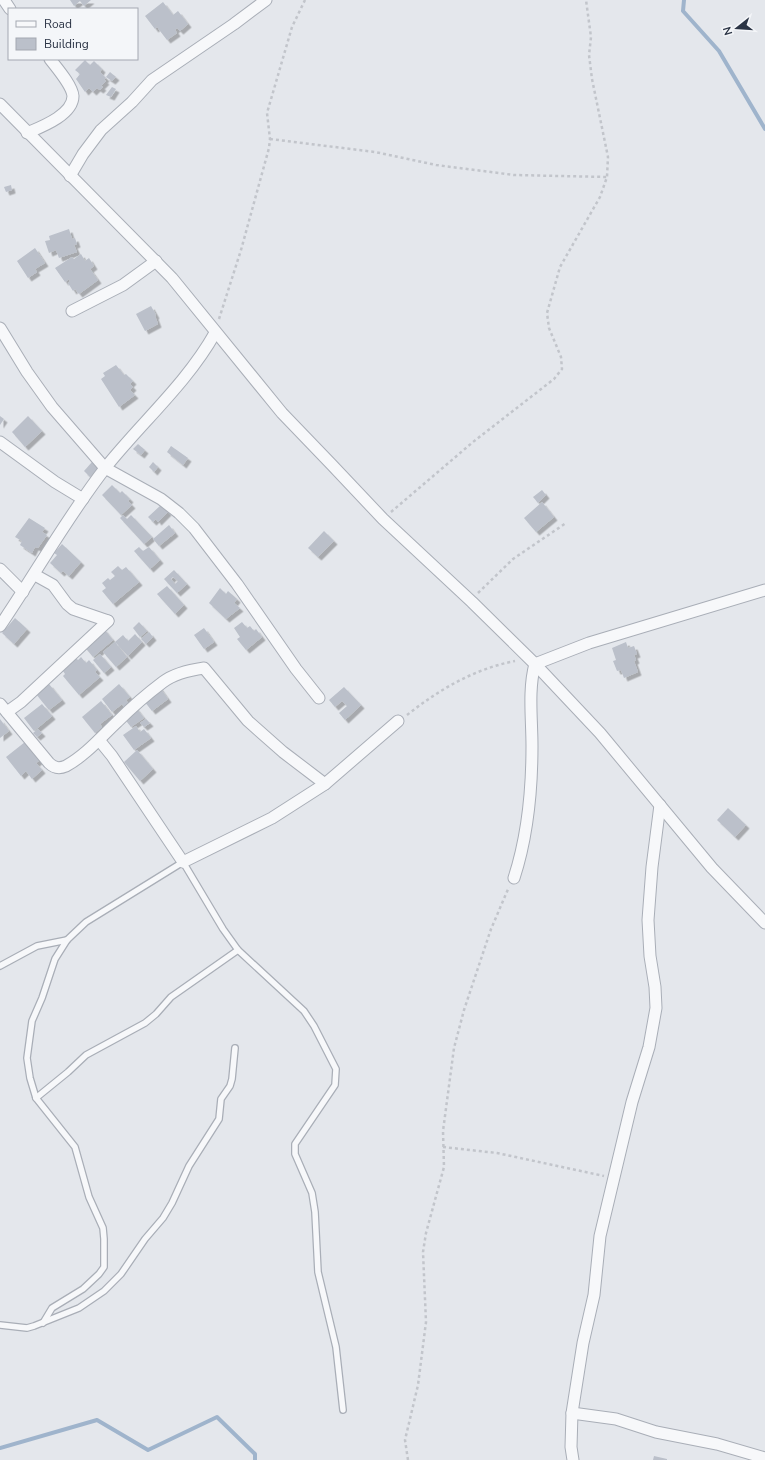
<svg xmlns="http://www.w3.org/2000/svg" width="765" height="1460" font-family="'Nunito Sans',sans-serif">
<defs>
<filter id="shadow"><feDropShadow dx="3.5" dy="3.5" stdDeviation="0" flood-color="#0004"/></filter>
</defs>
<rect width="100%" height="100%" fill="#e4e7ec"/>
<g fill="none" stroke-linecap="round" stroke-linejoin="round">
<g stroke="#9fb4cc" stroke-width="4">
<polyline points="684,0 683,11 719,51 765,129"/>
<polyline points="0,1448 97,1420 148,1450 217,1417 255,1454 255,1460"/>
</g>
</g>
<g fill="#bbc0ca" fill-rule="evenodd" filter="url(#shadow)">
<polygon points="70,0 91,0 84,6 80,1 74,6"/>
<polygon points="163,2 173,15 178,11 188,24 180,31 177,28 175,30 177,33 167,40 157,27 155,29 145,16"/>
<polygon points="85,60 90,65 94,61 102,69 100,72 106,78 104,80 106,81 101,86 103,87 100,90 97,88 93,92 89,88 85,92 76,79 80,74 75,70"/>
<polygon points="110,72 116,77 112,81 106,77"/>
<polygon points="112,87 116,89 111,97 106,95"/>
<polygon points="11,185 12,190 6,192 4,187"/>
<polygon points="69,229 72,239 75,238 77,244 74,245 77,252 59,258 56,250 49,253 45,241 50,240 49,236"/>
<polygon points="35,248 45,263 35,269 37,272 28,278 17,261"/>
<polygon points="81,254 85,261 89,258 94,266 90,269 98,280 79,294 75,289 73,291 68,283 70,281 69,279 65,282 55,268 72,257 74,259"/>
<polygon points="151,306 156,315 155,316 158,324 145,331 136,314"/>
<polygon points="116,365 124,375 126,374 133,381 130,384 133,387 130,390 135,395 119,407 101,379 105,376 103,373"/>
<polygon points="0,416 4,419 0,425"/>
<polygon points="28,416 42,431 25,447 12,432"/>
<polygon points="138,444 145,450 141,455 133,449"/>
<polygon points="171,446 188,458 183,465 167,452"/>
<polygon points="92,462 99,468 90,477 84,471"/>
<polygon points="153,462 158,467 154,472 149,467"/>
<polygon points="112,485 120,493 122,491 130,499 128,501 132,505 121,515 102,495"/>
<polygon points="542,490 546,495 538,503 533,497"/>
<polygon points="542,502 554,517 536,532 524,518"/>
<polygon points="161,505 168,512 158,522 156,519 153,522 148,517"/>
<polygon points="123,515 127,519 131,515 152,537 144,544 120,518"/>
<polygon points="29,518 45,528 42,532 47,535 38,548 35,547 32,553 20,545 22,541 15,537"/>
<polygon points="169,525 175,533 159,546 153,539"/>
<polygon points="324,531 334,541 318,557 308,548"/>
<polygon points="62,544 81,562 69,576 63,571 61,573 50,563 57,555 54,553"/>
<polygon points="139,547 143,551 149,547 160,560 150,569 134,551"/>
<polygon points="118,566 122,570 126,567 139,582 113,604 102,591 106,588 102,583 108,578 110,580 115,576 111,572"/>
<path d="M174 570 187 584 177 593 164 579ZM173 577 178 581 175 584 171 579Z"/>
<polygon points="167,586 184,605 175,614 157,594"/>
<polygon points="220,588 226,594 228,591 237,599 234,603 240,608 226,619 209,603"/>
<polygon points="15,618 27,629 14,644 2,633"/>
<polygon points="139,622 147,631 140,637 133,628"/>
<polygon points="242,622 247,628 250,626 254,631 256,629 262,637 246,650 237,639 240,637 234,628"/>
<polygon points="103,628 113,640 93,657 83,645"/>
<polygon points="204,628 214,642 204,649 194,635"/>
<polygon points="149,632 153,637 146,644 141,639"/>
<polygon points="135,634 142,642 128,656 115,642 123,635 128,641"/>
<polygon points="115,642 127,657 116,667 103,652"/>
<polygon points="626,642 628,648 634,646 637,654 634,655 636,660 634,661 638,672 624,678 621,670 617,671 613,661 616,660 612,648"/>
<polygon points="100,654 111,667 104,673 93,660"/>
<polygon points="75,657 78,660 81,657 86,663 89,660 97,670 95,672 100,677 79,695 63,676 65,674 63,671 66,668 65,666"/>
<polygon points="49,684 62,700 49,710 36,694"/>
<polygon points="119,684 130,697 126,700 128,703 124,707 122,704 112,712 102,699"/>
<polygon points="158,685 168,699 152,711 141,697"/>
<polygon points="344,687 361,705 345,720 339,713 347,706 342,701 335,707 329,700"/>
<polygon points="101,701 112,715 100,724 102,727 95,733 82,717"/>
<polygon points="42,704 52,716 34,731 24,718"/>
<polygon points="133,704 144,718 131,727 120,713"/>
<polygon points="0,719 9,731 0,738"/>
<polygon points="146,719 150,723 144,727 140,723"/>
<polygon points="136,726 140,732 144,729 151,738 134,750 123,735"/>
<polygon points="38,729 42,733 37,737 33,733"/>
<polygon points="25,742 40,760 36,763 42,770 32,779 26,771 21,776 6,757"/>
<polygon points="137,750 153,769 140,781 124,762"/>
<polygon points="728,808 746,825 735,837 717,820"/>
<polygon points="654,1456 667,1459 667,1460 653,1460"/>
</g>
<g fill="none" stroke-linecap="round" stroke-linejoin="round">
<g stroke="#a9aeb7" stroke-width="8">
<g id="lane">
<polyline points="0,966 37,946 67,940"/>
<polyline points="36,1098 68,1072 86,1055 145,1023 156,1014 171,997 238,950"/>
<polyline points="43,1323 52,1308 83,1289 99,1274 104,1267 104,1239 103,1228 89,1197 75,1147 36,1098 30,1078 27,1058 32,1021 42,998 55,959 67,940 86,922 183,862 223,929 238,950 304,1011 314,1026 336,1069 335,1085 295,1144 295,1154 312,1193 315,1212 318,1272 336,1347 343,1410"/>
<polyline points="0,1325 27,1328 34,1326 79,1308 104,1291 121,1274 145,1239 163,1218 172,1203 189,1166 219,1119 221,1099 230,1086 232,1079 235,1048"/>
</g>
</g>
<g stroke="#a9aeb7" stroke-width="13">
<g id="street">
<polyline points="4,0 10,9"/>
<polyline points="0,104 172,278 282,413 332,465 383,519 472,602 535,664 600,733 712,868 765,923"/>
<path d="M27 133C41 127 73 115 73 96 72 85 56 67 50 59"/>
<polyline points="70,176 83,154 101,130 132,102 152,80 234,24 266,0"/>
<polyline points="72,311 123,285 156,261"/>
<polyline points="0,328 27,372 52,407 105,468 161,499 179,513 194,528 237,584 296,669 319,698"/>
<polyline points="0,442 55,482 83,499"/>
<polyline points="0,569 23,592"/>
<polyline points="35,575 53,585 67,604 73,609 108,621"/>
<path d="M0 626C36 573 67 517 106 467 142 422 187 383 215 333"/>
<path d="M0 704 49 763C54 768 59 769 66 766 86 755 101 737 117 722 132 707 147 694 163 682 175 673 190 670 204 668L248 721 283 752 325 784"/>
<polyline points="7,712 21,702 108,621"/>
<polyline points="99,740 112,756 183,862 272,818 325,784 398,721"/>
<path d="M514 878C528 835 532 791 532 746 532 719 528 690 535 664L589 643 765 590"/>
<polyline points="572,1413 616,1419 656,1432 717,1444 765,1458"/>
<polyline points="573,1460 571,1447 572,1413 583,1343 594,1295 600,1236 632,1102 649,1047 656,1008 655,987 650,956 648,920 652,867 660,805"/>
</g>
</g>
<g stroke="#c2c5cb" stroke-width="2.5" stroke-dasharray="3 3" stroke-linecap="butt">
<polyline points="270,139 375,152 436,165 514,175 607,177"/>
<polyline points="219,319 241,250 269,148 270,139 267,113 292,27 305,0"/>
<polyline points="391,512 473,442 554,379 562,369 561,357 549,328 547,313 560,267 600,197 607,177 608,157 592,79 589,55 591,37 586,0"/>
<polyline points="478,593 513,559 566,523"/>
<path d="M407 715C440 689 474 669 515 661"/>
<polyline points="443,1147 497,1153 604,1176"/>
<polyline points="408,1460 405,1440 418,1385 426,1322 423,1252 426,1233 444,1167 443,1131 454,1048 464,1010 491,929 509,887"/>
</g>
<use href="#lane" stroke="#f7f8fa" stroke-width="5.5"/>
<use href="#street" stroke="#f7f8fa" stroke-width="11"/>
</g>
<rect x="8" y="8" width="130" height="52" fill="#f4f6f9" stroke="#a4a8b1"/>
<rect x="16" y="21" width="20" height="6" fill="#f7f8fa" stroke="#a4a8b1"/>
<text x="44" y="28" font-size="12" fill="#2b3445">Road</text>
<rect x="16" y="38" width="20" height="12" fill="#bbc0ca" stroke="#a4a8b1"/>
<text x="44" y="48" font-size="12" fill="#2b3445">Building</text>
<g transform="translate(737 28) rotate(253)" stroke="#f4f6f9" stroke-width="3" paint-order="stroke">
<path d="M0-3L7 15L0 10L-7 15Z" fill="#2b3445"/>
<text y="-6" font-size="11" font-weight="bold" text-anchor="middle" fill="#2b3445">N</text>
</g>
</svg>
